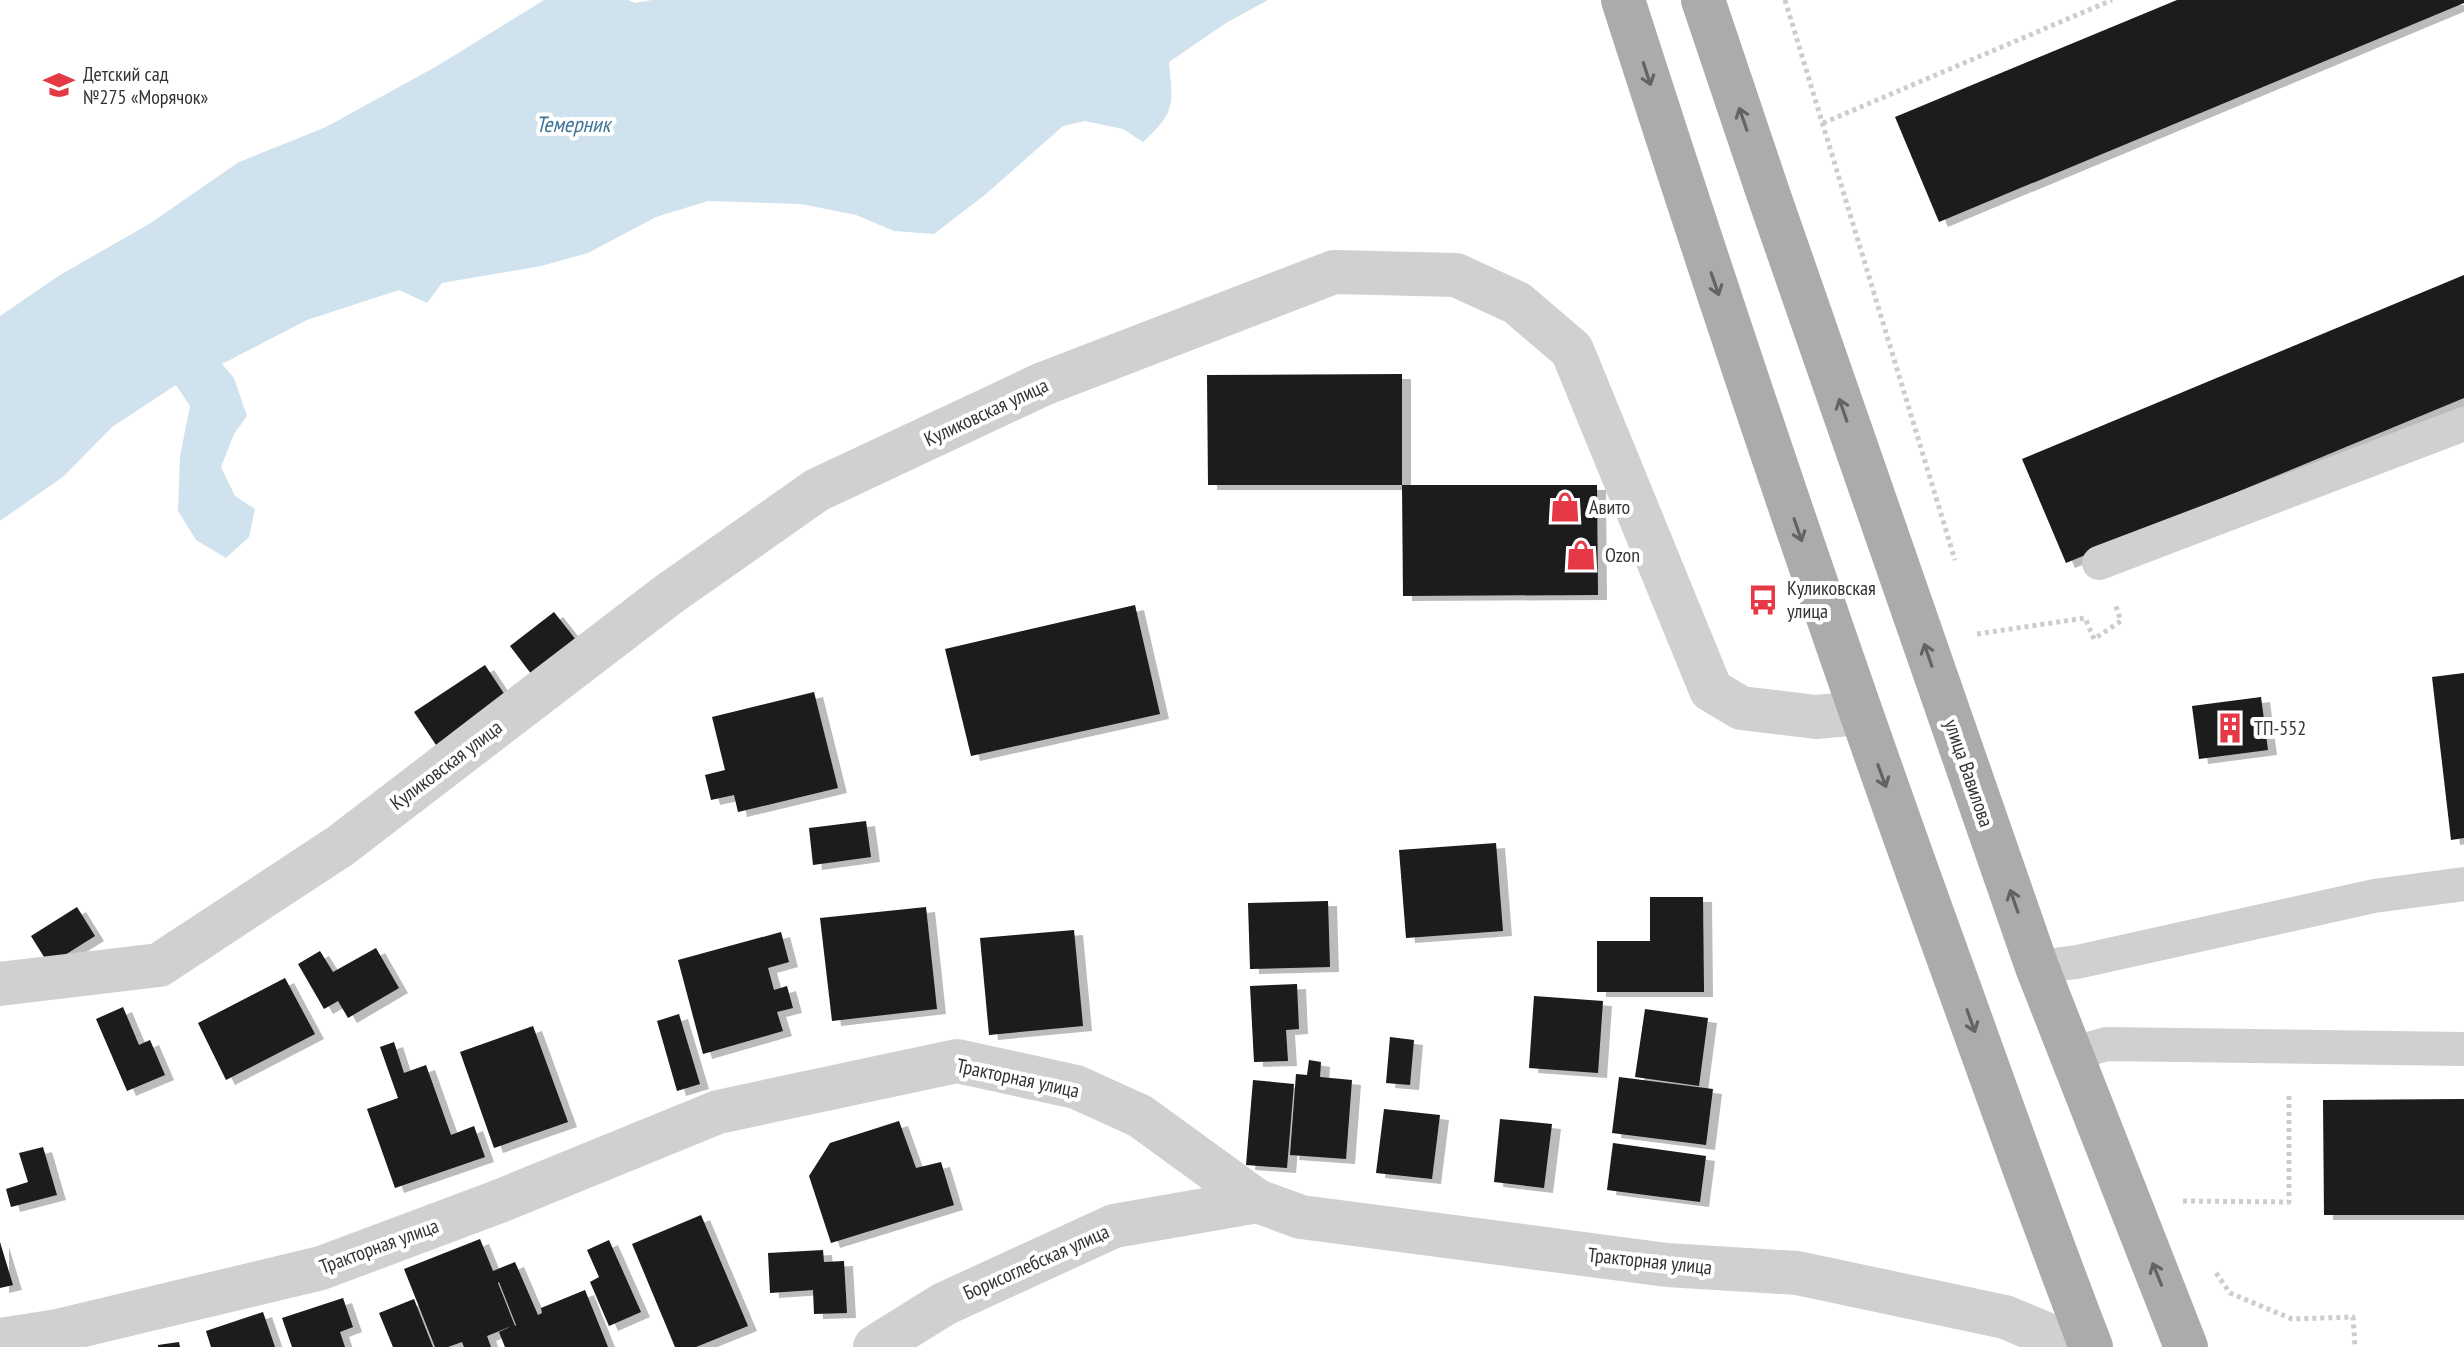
<svg xmlns="http://www.w3.org/2000/svg" width="2464" height="1347" font-family="'PT Sans Narrow',sans-serif">
<defs>
<filter id="shadow"><feDropShadow dx="9" dy="5" stdDeviation="0" flood-color="#0004"/></filter>
</defs>
<rect width="100%" height="100%" fill="#fff"/>
<path fill="#cfe2ee" d="M544 0H628L635 3 652 0H1268L1226 23 1169 62C1173 106 1176 111 1143 142L1123 129 1085 121 1063 126 986 194 934 234 894 231 856 215 801 204 708 201 656 217 588 253 541 266 442 283 427 303 399 290 307 320 222 364 234 378 247 416 234 434 221 467 235 496 255 509 249 537 226 558 196 540 178 511 180 456 190 406 176 385 112 427 64 476 0 521V316L60 275 149 224 239 162 326 127 437 66Z"/>
<g fill="#1a1a1a" fill-rule="evenodd" filter="url(#shadow)">
<polygon points="2177,0 2464,0 2464,3 1939,222 1895,117"/>
<polygon points="2464,275 2464,398 2066,563 2022,459"/>
<polygon points="1402,374 1402,485 1208,485 1207,375"/>
<polygon points="1402,485 1597,485 1598,595 1403,596"/>
<polygon points="1135,605 1160,714 971,756 945,649"/>
<polygon points="554,612 580,645 535,679 510,646"/>
<polygon points="485,665 509,701 438,748 414,712"/>
<polygon points="2464,673 2464,838 2451,840 2432,677"/>
<polygon points="814,692 838,788 738,812 734,795 711,800 705,775 725,770 712,717"/>
<polygon points="2261,697 2268,750 2199,759 2192,706"/>
<polygon points="866,821 871,857 813,865 809,828"/>
<polygon points="1496,843 1503,931 1406,938 1399,850"/>
<polygon points="1650,897 1703,897 1704,992 1597,992 1597,941 1650,941"/>
<polygon points="1328,901 1330,967 1250,969 1248,903"/>
<polygon points="77,907 95,936 49,965 31,936"/>
<polygon points="926,907 937,1009 832,1021 820,918"/>
<polygon points="1074,930 1083,1026 989,1035 980,938"/>
<polygon points="781,932 789,962 768,968 774,990 787,986 793,1008 777,1012 783,1031 703,1054 678,960"/>
<polygon points="376,948 399,988 348,1018 338,1001 324,1009 298,964 320,951 333,972"/>
<polygon points="285,978 315,1034 226,1080 198,1023"/>
<polygon points="1297,984 1299,1029 1286,1030 1288,1061 1254,1062 1250,986"/>
<polygon points="1534,996 1603,1001 1598,1073 1529,1068"/>
<polygon points="123,1007 139,1045 150,1040 165,1075 127,1091 96,1019"/>
<polygon points="1645,1009 1708,1018 1699,1086 1635,1077"/>
<polygon points="679,1014 700,1084 677,1091 657,1021"/>
<polygon points="533,1026 568,1122 494,1148 460,1052"/>
<polygon points="1390,1037 1414,1040 1410,1085 1386,1083"/>
<polygon points="394,1042 404,1073 426,1065 451,1135 474,1126 485,1157 395,1188 367,1109 398,1098 380,1047"/>
<polygon points="1309,1060 1321,1062 1320,1077 1352,1080 1346,1159 1290,1155 1296,1074 1307,1075"/>
<polygon points="1619,1077 1713,1089 1706,1145 1612,1133"/>
<polygon points="1253,1080 1294,1084 1287,1168 1246,1165"/>
<polygon points="2464,1099 2464,1215 2324,1215 2323,1100"/>
<polygon points="1384,1109 1440,1115 1432,1179 1376,1173"/>
<polygon points="1500,1119 1552,1124 1544,1188 1494,1182"/>
<polygon points="899,1121 916,1168 941,1162 954,1205 831,1243 809,1176 830,1143"/>
<polygon points="1613,1143 1706,1156 1700,1202 1607,1190"/>
<polygon points="43,1147 57,1195 11,1207 6,1189 28,1182 19,1153"/>
<polygon points="701,1215 748,1326 696,1347 675,1347 632,1244"/>
<path d="M480 1239 493 1271 515 1262 538 1315 542 1313 541 1308 585 1290 608 1347H505L499 1332 512 1326 487 1336 491 1347H464L462 1342 448 1347H435L404 1269ZM499 1282 516 1325 515 1326 498 1283Z"/>
<polygon points="609,1240 641,1312 609,1326 590,1282 599,1277 587,1250"/>
<polygon points="0,1242 13,1285 0,1288"/>
<polygon points="823,1250 824,1262 844,1261 847,1313 814,1314 813,1290 770,1293 768,1253"/>
<polygon points="343,1298 353,1327 340,1332 345,1347 292,1347 282,1318"/>
<polygon points="414,1299 433,1347 393,1347 379,1313"/>
<polygon points="263,1312 275,1347 211,1347 206,1331"/>
<polygon points="179,1342 180,1347 158,1347 158,1345"/>
</g>
<g fill="none" stroke-linecap="round" stroke-linejoin="round">
<g stroke="#cdcdcd" stroke-width="5" stroke-dasharray="4 4" stroke-linecap="butt">
<polyline points="1785,0 1955,560"/>
<polyline points="1823,123 2112,0"/>
<polyline points="1977,634 2085,618 2094,639 2121,621 2115,604"/>
<polyline points="2183,1201 2289,1202 2289,1094"/>
<polyline points="2216,1273 2230,1293 2292,1319 2353,1317 2355,1347"/>
</g>
<g stroke="#d0d0d0" stroke-width="34">
<polyline points="2099,563 2464,424"/>
<polyline points="2037,967 2077,962 2374,896 2464,884"/>
<polyline points="2071,1054 2107,1044 2464,1049"/>
</g>
<g stroke="#d0d0d0" stroke-width="44">
<polyline points="0,984 159,965 340,846 669,594 817,490 1043,384 1334,272 1456,275 1517,303 1572,350 1711,690 1741,708 1816,717 1860,713"/>
<polyline points="0,1340 58,1331 321,1268 500,1201 718,1112 957,1061 1076,1087 1140,1116 1257,1201 1301,1217 1667,1265 1797,1273 2005,1317 2077,1347"/>
<polyline points="875,1347 944,1304 1114,1226 1257,1201"/>
</g>
<g stroke="#ababab" stroke-width="44">
<path d="M1623 0C1726 321 1833 640 1948 957 1995 1087 2041 1218 2091 1347"/>
<polyline points="1703,0 1768,193 2037,967 2186,1347"/>
</g>
</g>
<defs><path id="oneway-shaft" d="M-6 0H5M1.5-3L5.5 0L1.5 3" fill="none" stroke-width="1.6" stroke-linecap="round" stroke-linejoin="round" transform="scale(2)"/></defs>
<g stroke="#636363">
<use href="#oneway-shaft" transform="translate(1647 74) rotate(72)"/>
<use href="#oneway-shaft" transform="translate(1743 119) rotate(-109)"/>
<use href="#oneway-shaft" transform="translate(1715 284) rotate(71)"/>
<use href="#oneway-shaft" transform="translate(1843 410) rotate(-109)"/>
<use href="#oneway-shaft" transform="translate(1798 530) rotate(71)"/>
<use href="#oneway-shaft" transform="translate(1928 655) rotate(-109)"/>
<use href="#oneway-shaft" transform="translate(1882 776) rotate(70)"/>
<use href="#oneway-shaft" transform="translate(2014 901) rotate(-109)"/>
<use href="#oneway-shaft" transform="translate(1971 1021) rotate(70)"/>
<use href="#oneway-shaft" transform="translate(2157 1274) rotate(-112)"/>
</g>
<defs>
<g id="school-bare" transform="scale(2.4)"><path d="M0-5L7-2L0 1L-7-2ZM-4 1L0 2.5L4 1V4Q0 6-4 4Z" fill="#e63946" stroke="#fff" stroke-width="2.5" paint-order="stroke"/></g>
<g id="shop-bare" transform="scale(2.4)"><path d="M-5-2.5h2.3a2.7 3.5 0 0 1 5.4 0H5L5.5 6h-11ZM-1.5-2.5h3a1.5 2.3 0 0 0-3 0Z" fill="#e63946" stroke="#fff" stroke-width="2.5" paint-order="stroke"/></g>
<g id="bus-bare" transform="scale(2.4)"><path d="M-5-6H5V4H4V6H2V4H-2V6H-4V4H-5ZM-3.5-4V0h7V-4ZM-3.5 1.2v1.5H-2V1.2ZM2 1.2v1.5H3.5V1.2Z" fill="#e63946" stroke="#fff" stroke-width="2.5" paint-order="stroke"/></g>
<g id="building-bare" transform="scale(2.4)"><path d="M-4-6H4V6H1V3H-1V6H-4ZM-2.5-4.3h1.7v1.8h-1.7ZM.8-4.3h1.7v1.8H.8ZM-2.5-1h1.7V.8h-1.7ZM.8-1h1.7V.8H.8Z" fill="#e63946" stroke="#fff" stroke-width="2.5" paint-order="stroke"/></g>
</defs>
<g fill-rule="evenodd">
<use href="#school-bare" x="59" y="85"/>
<use href="#shop-bare" x="1565" y="507"/>
<use href="#shop-bare" x="1581" y="555"/>
<use href="#bus-bare" x="1763" y="600"/>
<use href="#building-bare" x="2230" y="728"/>
</g>
<g text-anchor="middle" stroke-width="8" stroke-linejoin="round" paint-order="stroke">
<g font-size="20" fill="#333" stroke="#fff" text-anchor="start">
<text x="83" y="81">Детский сад<tspan x="83" dy="23">№275 «Морячок»</tspan></text>
<text x="1589" y="514">Авито</text>
<text x="1605" y="562">Ozon</text>
<text x="1787" y="595">Куликовская<tspan x="1787" dy="23">улица</tspan></text>
<text x="2254" y="735">ТП-552</text>
</g>
<g font-size="20" fill="#333" stroke="#fff">
<text transform="translate(986 412) rotate(-25)" y="7">Куликовская улица</text>
<text transform="translate(446 765) rotate(-37)" y="7">Куликовская улица</text>
<text transform="translate(1969 773) rotate(71)" y="7">улица Вавилова</text>
<text transform="translate(1018 1078) rotate(12)" y="7">Тракторная улица</text>
<text transform="translate(379 1246) rotate(-20)" y="7">Тракторная улица</text>
<text transform="translate(1650 1261) rotate(6)" y="7">Тракторная улица</text>
<text transform="translate(1036 1262) rotate(-24)" y="7">Борисоглебская улица</text>
</g>
<g font-size="22" font-style="italic" fill="#3f7597" stroke="#fff">
<text x="573" y="132">Темерник</text>
</g>
</g>
</svg>
